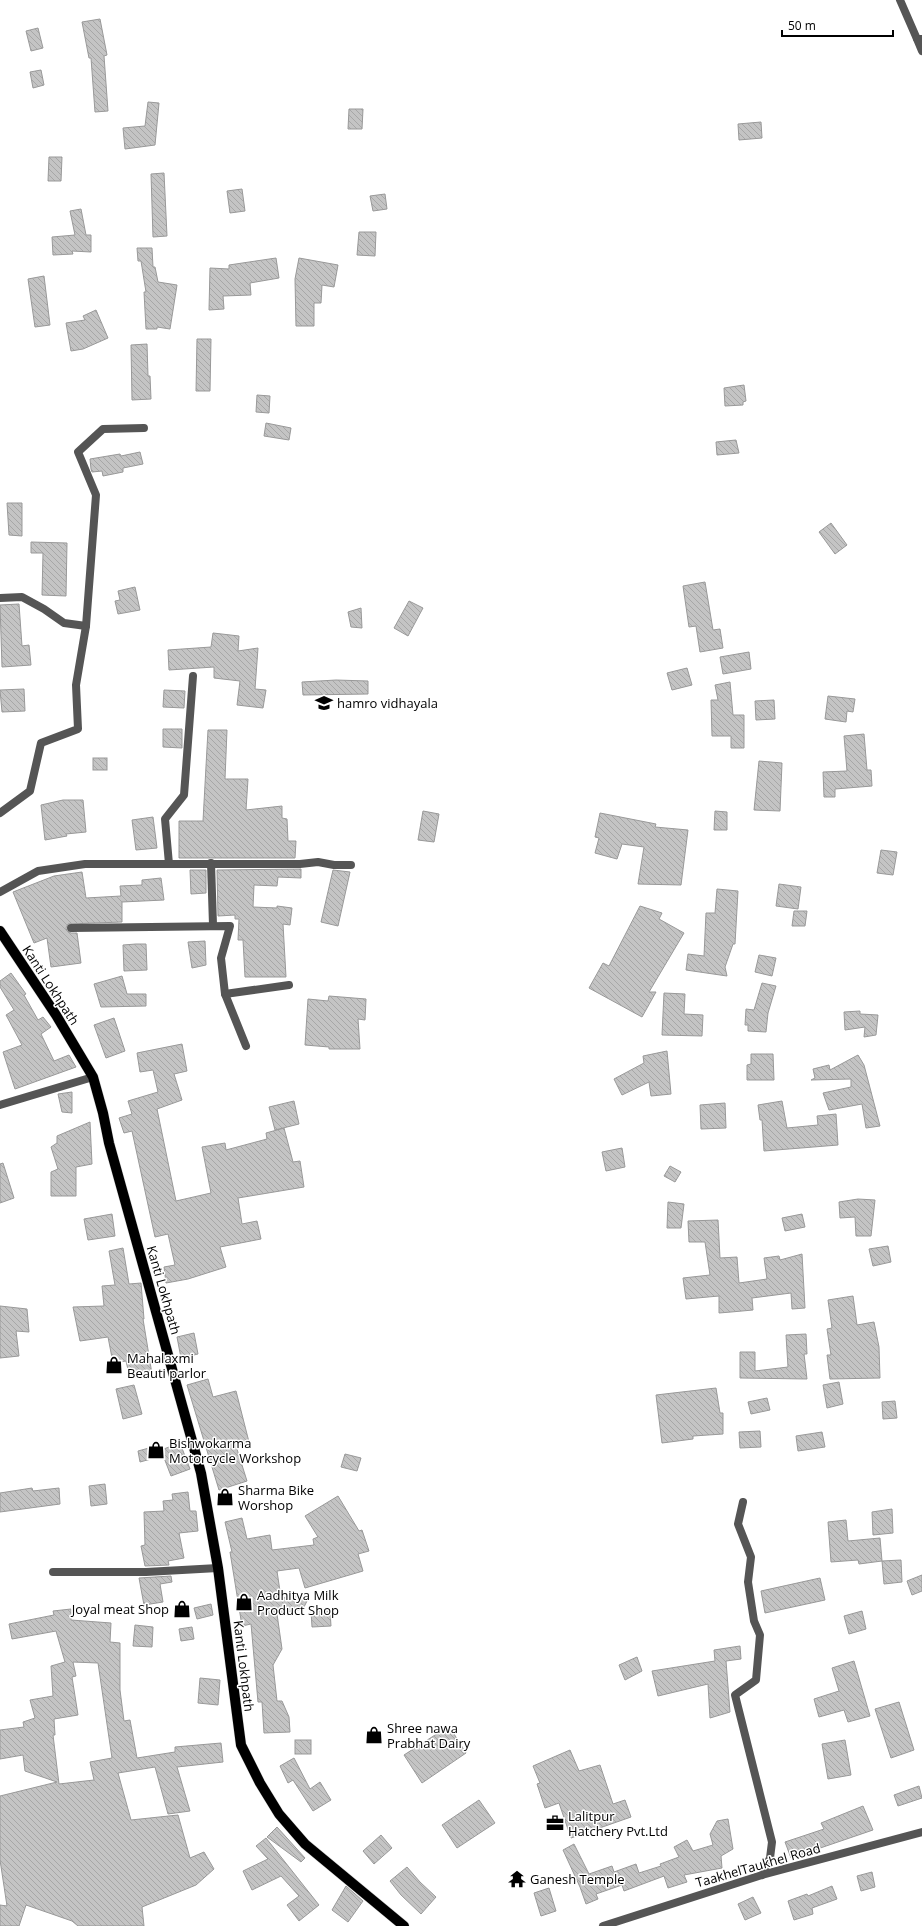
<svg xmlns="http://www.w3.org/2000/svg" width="922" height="1926" font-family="'Open Sans',sans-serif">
<defs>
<pattern id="building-back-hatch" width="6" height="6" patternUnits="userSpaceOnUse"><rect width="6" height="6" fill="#c4c4c4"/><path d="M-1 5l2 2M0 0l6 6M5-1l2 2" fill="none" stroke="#a7a7a7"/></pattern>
</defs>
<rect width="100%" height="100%" fill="#fff"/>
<g fill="url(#building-back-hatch)" stroke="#999" fill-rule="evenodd">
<polygon points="100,19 107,55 104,56 108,111 95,112 91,58 89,58 82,22"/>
<polygon points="38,28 43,48 31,51 26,31"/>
<polygon points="41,70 44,85 33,88 30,72"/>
<polygon points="148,102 159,103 155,145 125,149 123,128 145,126"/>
<polygon points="349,109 363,109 362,129 348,129"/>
<polygon points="761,122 762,138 739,140 738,124"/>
<polygon points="49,157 62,157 61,181 48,181"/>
<polygon points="164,173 167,236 153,237 151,174"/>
<polygon points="242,189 245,211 230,213 227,191"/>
<polygon points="385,194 387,209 373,211 370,196"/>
<polygon points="81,209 86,235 91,235 91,252 72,251 73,254 53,255 52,237 75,235 70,211"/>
<polygon points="359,232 376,232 375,256 357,255"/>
<polygon points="137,248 152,248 153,267 155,267 158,282 177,285 170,329 157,327 157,329 146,329 144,292 146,292 141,261 138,261"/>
<polygon points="276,258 279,278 250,283 251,295 223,296 224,309 209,310 210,268 229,269 229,265"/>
<polygon points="299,258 338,265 334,287 322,285 321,303 314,303 314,326 296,326 295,279"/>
<polygon points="44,276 50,325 35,327 28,279"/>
<polygon points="96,310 108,338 83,349 71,351 66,323 85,320 83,316"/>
<polygon points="197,339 211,339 210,391 196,391"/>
<polygon points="147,344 148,376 150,376 151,399 132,400 131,345"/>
<polygon points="744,385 746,401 743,402 743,405 725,406 724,388"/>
<polygon points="257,395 270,396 269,413 256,412"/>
<polygon points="266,423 291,428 289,440 264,436"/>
<polygon points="736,440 739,453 717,455 716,442"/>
<polygon points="140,452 143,464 123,468 123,472 103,476 102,471 92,472 91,469 90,459 120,454 121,456"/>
<polygon points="7,503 22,503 22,536 9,535"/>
<polygon points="831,523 847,545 835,554 819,532"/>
<polygon points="31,542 67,543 66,596 42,595 43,553 31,553"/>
<polygon points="705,582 713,630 720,629 723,648 700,652 696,626 689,627 683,586"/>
<polygon points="135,587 140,610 118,614 115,601 120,600 118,591"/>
<polygon points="409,601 423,608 408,636 394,628"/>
<polygon points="19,604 22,646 29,645 31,665 2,667 0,605"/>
<polygon points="361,608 362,628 351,627 348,612"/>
<polygon points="213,633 239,636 238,651 258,648 255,689 266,690 263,708 237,705 240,681 214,678 214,667 169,670 168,650 211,647"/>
<polygon points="749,652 751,669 723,674 720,657"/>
<polygon points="687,668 692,685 672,690 667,673"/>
<polygon points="336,680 368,681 368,694 303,695 302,682"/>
<polygon points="730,682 733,715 744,715 744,748 731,748 731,736 712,736 711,700 718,700 715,685"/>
<polygon points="24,689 25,711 2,712 0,690"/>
<polygon points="164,690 185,691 184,708 163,707"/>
<polygon points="828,696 855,699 853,712 847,711 846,722 825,719"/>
<polygon points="774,700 775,719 756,720 755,701"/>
<polygon points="163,729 182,729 182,748 163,747"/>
<polygon points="208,730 227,730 225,779 248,779 246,810 282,806 282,818 287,819 288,841 296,841 295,858 179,858 179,821 203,821"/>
<polygon points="864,734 867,770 871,770 872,786 835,789 835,797 824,797 823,772 847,771 844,736"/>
<rect x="93" y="758" width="14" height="12"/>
<polygon points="759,761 782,763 780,811 754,810"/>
<polygon points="63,800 83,800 86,832 66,834 67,836 45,840 41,805"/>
<polygon points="423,811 439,814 434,842 418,840"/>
<polygon points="715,811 727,812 727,830 714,830"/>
<polygon points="600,813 656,824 655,827 688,830 681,885 638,884 644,847 622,844 617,859 595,853 599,838 595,837"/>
<polygon points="153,817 157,848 136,850 132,820"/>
<polygon points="881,850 897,852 893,875 877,873"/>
<polygon points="301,869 301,878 278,877 277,886 254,885 253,907 277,908 277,906 292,908 290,925 283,924 286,977 245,977 243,940 238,940 239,919 235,919 235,915 218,916 217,870"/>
<polygon points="190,870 206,870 206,893 191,894"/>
<polygon points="333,870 350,872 338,926 321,922"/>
<polygon points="82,872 86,898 121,896 120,886 142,885 142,880 161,878 164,900 122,902 122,922 68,924 66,928 67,931 71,933 77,933 81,963 51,967 47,938 34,943 13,892 54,876"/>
<polygon points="779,884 801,887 798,909 776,906"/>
<polygon points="717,889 738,891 735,944 733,944 725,967 727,976 686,970 688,954 704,956 706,913 715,913"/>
<polygon points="640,906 662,913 659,919 684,933 649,992 656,992 642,1017 589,988 603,963 609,966"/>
<polygon points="794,911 807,911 805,926 792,926"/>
<polygon points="205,941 206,965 192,968 188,942"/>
<polygon points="136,944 146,944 147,970 124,971 123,945"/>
<polygon points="759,955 776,958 772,976 755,972"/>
<polygon points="11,973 26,994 24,995 38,1020 43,1017 51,1027 41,1034 54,1061 69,1055 76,1067 15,1089 3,1052 22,1045 6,1015 14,1010 0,987 0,981"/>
<polygon points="122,976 127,994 146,994 146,1006 101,1007 94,984"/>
<polygon points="762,983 776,986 768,1013 766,1032 748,1031 748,1025 745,1025 746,1009 754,1010"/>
<polygon points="664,993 685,994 684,1014 703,1015 702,1036 662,1035"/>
<polygon points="329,996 366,999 365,1020 358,1019 360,1049 329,1049 329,1047 305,1045 308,999 328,1001"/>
<polygon points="860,1011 860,1014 878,1015 876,1035 864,1037 865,1027 845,1030 844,1012"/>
<polygon points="114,1018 125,1051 106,1058 94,1025"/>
<polygon points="182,1044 187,1071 174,1074 182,1100 157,1109 176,1201 211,1193 202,1147 225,1143 226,1150 267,1139 266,1133 284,1128 293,1162 300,1161 304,1187 238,1198 242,1224 257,1221 261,1239 220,1247 226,1267 188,1279 166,1283 164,1267 175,1265 168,1234 155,1237 132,1131 124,1133 119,1118 132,1114 128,1101 158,1092 153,1070 140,1072 137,1053"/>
<polygon points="667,1051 671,1094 651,1096 649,1082 622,1095 614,1079 644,1063 643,1056"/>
<polygon points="751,1054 773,1054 774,1080 747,1080 747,1065 751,1064"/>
<polygon points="858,1055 864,1065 880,1126 866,1128 862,1104 829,1110 823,1093 851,1087 851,1079 811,1080 815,1078 813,1069 829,1065 830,1070"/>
<polygon points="72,1092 72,1113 62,1112 58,1094"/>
<polygon points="294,1101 299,1124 275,1130 269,1107"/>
<polygon points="782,1101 787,1128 818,1125 817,1116 836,1114 838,1145 764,1151 762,1120 760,1120 758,1105"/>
<polygon points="725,1103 726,1128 701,1129 700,1105"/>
<polygon points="90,1122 92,1164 76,1167 76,1196 51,1196 51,1172 58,1169 51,1147 57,1143 57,1136"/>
<polygon points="622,1148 625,1167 606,1171 602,1152"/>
<polygon points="3,1163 14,1198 0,1203 0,1164"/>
<polygon points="670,1166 681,1172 675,1182 664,1176"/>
<polygon points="858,1199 875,1200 871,1236 856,1236 855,1217 840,1218 839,1202"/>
<polygon points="668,1202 684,1204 681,1228 667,1228"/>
<polygon points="112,1214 115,1236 88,1240 84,1219"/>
<polygon points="802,1214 805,1227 785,1231 782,1218"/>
<polygon points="718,1220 720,1258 737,1257 739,1283 767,1279 764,1258 779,1256 780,1260 802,1254 805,1308 792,1309 791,1293 752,1298 753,1310 731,1312 719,1313 719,1296 686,1299 683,1278 710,1275 705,1242 689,1242 688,1221"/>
<polygon points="888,1246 891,1262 873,1266 869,1249"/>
<polygon points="123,1248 129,1284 141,1283 144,1319 143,1319 152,1374 130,1378 126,1361 113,1363 108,1337 80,1341 73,1307 104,1306 102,1286 115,1285 109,1251"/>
<polygon points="853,1296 857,1325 874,1322 879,1347 880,1378 830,1379 827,1355 831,1355 827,1329 832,1328 828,1300"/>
<polygon points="0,1306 27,1309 29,1332 16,1331 19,1356 0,1358"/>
<polygon points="194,1333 198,1354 181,1358 177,1337"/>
<polygon points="806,1334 807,1354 804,1354 807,1379 740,1378 740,1352 755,1352 755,1371 788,1367 786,1335"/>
<polygon points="208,1379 213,1397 236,1391 249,1442 236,1446 247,1481 219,1490 187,1385"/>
<polygon points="839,1382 843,1404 827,1408 823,1385"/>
<polygon points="134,1385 142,1414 123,1419 116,1389"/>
<polygon points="716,1388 720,1413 723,1413 723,1434 693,1436 693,1439 662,1443 656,1395"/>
<polygon points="767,1398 770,1410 751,1414 748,1402"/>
<polygon points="895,1401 897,1418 883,1419 882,1402"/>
<polygon points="760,1431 761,1447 740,1448 739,1432"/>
<polygon points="822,1432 825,1447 798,1451 796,1436"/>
<polygon points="180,1443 190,1469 171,1476 161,1450"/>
<polygon points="149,1448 151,1459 140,1462 138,1451"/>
<polygon points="345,1454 361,1458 357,1471 341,1467"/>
<polygon points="105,1484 107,1504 91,1506 89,1486"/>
<polygon points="32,1488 33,1491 59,1488 60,1504 0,1512 0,1493"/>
<polygon points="188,1492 190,1511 196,1511 198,1531 179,1533 184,1558 168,1561 169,1565 145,1566 141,1546 145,1545 144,1512 164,1511 163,1501 173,1500 172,1494"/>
<polygon points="338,1496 359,1531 362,1530 369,1551 358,1554 363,1571 305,1588 299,1568 277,1571 281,1598 306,1594 307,1601 303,1609 277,1614 282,1649 273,1665 277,1701 282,1701 289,1717 290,1732 264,1733 262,1702 258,1702 251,1624 242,1626 230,1552 232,1552 225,1522 242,1518 247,1539 270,1535 272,1550 314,1545 313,1539 318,1537 305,1516"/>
<polygon points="892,1509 893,1533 873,1535 872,1512"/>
<polygon points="846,1520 848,1541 880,1538 882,1561 859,1564 858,1560 831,1562 828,1522"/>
<polygon points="901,1560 902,1582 884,1584 882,1561"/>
<polygon points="922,1575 922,1591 912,1595 907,1581"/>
<polygon points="171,1576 172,1582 160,1584 163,1602 144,1605 139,1578"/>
<polygon points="820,1578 825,1600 765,1613 761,1591"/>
<polygon points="211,1604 213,1615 197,1619 194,1608"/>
<path d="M71 1609V1620L111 1623 110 1642 120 1643V1690L124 1721 130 1720 137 1758 175 1752V1747L221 1743 223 1762 177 1767 190 1811 168 1814 155 1767 118 1773 131 1820 178 1815 190 1858 204 1852 214 1869 196 1885 142 1907 144 1926H78L72 1921 26 1905 19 1926H0V1905L7 1906 0 1860V1796L57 1782 25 1771 23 1755 0 1759V1730L24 1727 23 1722 35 1718 30 1700 53 1696 51 1666 65 1662 56 1631 12 1639 9 1624 54 1615 53 1611ZM73 1662 98 1663 112 1758 90 1762 94 1780 59 1784 53 1735H55L54 1719 78 1715 72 1677 76 1676Z"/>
<polygon points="311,1611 330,1611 331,1626 312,1627"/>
<polygon points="862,1611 866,1629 849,1634 844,1616"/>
<polygon points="135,1625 153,1627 152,1647 133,1646"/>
<polygon points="192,1627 194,1639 181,1641 179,1629"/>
<polygon points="740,1646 741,1659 726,1661 730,1712 710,1718 708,1684 658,1696 652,1671 715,1661 714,1650"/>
<polygon points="637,1657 642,1671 625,1680 619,1665"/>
<polygon points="854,1661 870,1716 848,1722 844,1710 819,1717 814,1699 839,1691 832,1668"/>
<polygon points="200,1678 220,1680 218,1705 198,1703"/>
<polygon points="899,1702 914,1750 891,1758 875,1709"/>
<polygon points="449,1726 466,1753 422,1783 404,1755"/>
<rect x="295" y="1740" width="16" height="14"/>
<polygon points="845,1740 851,1775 828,1779 822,1744"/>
<polygon points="570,1750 579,1771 600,1765 613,1804 625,1800 631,1817 571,1838 559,1803 545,1808 537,1784 540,1783 533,1766"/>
<polygon points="294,1758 310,1789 320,1782 331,1800 313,1811 293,1780 288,1783 280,1766"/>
<polygon points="919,1786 922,1798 898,1806 894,1795"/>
<polygon points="479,1800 495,1823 457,1848 442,1825"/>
<polygon points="863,1806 873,1830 791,1858 785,1842 824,1829 821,1823"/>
<polygon points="728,1819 733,1849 721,1856 722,1868 684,1875 687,1882 668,1888 664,1876 624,1891 622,1885 596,1894 598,1899 586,1904 580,1887 563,1850 574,1844 589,1874 612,1866 614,1872 636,1864 639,1873 661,1866 660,1864 679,1857 674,1847 687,1840 693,1851 713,1845 710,1834 717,1821"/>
<polygon points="277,1827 305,1858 301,1862 267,1837"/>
<polygon points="381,1835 392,1848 374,1864 363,1851"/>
<polygon points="266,1838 319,1905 299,1921 287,1905 299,1896 281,1876 252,1890 243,1871 268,1859 256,1846"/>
<polygon points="407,1867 420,1882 436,1897 421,1914 401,1895 390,1881"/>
<polygon points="872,1872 875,1887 861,1891 857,1876"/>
<polygon points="346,1886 363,1901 348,1922 332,1910"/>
<polygon points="832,1886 837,1899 812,1908 813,1914 794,1920 788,1901 807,1894 808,1896"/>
<polygon points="549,1888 556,1911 541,1916 534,1893"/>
<polygon points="753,1897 761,1913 745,1920 738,1904"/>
</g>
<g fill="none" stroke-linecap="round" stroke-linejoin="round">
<g stroke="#dbdbdb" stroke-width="11">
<polyline id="primary" points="0,931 56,1015 93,1077 103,1113 109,1143 201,1473 218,1568 241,1745 260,1783 279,1814 305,1844 404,1926"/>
</g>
<g stroke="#555" stroke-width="8">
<polyline points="900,0 917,39 922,39"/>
<polyline points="917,39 922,51"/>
<polyline points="0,598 22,597 44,609 64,623 86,626"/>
<polyline points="0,813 30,791 41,743 78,729 76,685 86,626 96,495 78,452 103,429 144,428"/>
<polyline points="211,863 213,925"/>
<polyline points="169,864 165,819 184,795 193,676"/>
<polyline points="0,892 38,871 85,864 300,864 318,862 334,865 351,865"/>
<polyline points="71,928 230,926 221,958 225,994 246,1046"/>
<polyline points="225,994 289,985"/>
<polyline points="0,1105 93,1077"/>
<polyline points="743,1502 738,1524 751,1557 748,1582 754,1621 760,1635 756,1680 735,1695 772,1842 770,1858 762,1875"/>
<polyline points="53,1572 146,1572 218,1568"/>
<polyline points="603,1926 762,1875 922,1832"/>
</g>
<use href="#primary" stroke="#000" stroke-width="10"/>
</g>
<defs>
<g id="school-bare" transform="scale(1.38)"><path d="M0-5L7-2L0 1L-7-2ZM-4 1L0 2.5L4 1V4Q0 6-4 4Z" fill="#000" stroke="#fff" stroke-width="2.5" paint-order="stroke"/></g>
<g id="shop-bare" transform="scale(1.38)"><path d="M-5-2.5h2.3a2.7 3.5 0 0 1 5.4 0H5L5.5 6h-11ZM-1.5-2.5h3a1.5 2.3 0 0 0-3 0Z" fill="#000" stroke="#fff" stroke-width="2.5" paint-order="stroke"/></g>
<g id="office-bare" transform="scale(1.38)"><path d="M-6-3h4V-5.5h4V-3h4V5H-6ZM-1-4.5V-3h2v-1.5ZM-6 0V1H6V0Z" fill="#000" stroke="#fff" stroke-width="2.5" paint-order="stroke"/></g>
<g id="temple-bare" transform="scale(1.38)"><path d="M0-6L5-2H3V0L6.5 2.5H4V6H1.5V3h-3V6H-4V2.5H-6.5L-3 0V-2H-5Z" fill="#000" stroke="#fff" stroke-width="2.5" paint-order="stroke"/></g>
</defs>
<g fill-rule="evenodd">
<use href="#school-bare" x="324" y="703"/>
<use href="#shop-bare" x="114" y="1365"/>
<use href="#shop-bare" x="156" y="1450"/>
<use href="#shop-bare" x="225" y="1497"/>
<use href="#shop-bare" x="244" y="1602"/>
<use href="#shop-bare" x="182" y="1609"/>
<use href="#shop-bare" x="374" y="1735"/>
<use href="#office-bare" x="555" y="1823"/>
<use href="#temple-bare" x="517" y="1879"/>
</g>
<g text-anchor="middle" stroke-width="3" stroke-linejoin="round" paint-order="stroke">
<g font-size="13" fill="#000" stroke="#fff" text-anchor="start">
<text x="337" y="708">hamro vidhayala</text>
<text x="127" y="1363">Mahalaxmi<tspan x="127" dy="15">Beauti parlor</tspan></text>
<text x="169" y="1448">Bishwokarma<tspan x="169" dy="15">Motorcycle Workshop</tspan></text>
<text x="238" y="1495">Sharma Bike<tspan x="238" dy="15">Worshop</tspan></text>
<text x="257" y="1600">Aadhitya Milk<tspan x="257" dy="15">Product Shop</tspan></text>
<text x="169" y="1614" text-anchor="end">Joyal meat Shop</text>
<text x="387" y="1733">Shree nawa<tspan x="387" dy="15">Prabhat Dairy</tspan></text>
<text x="568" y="1821">Lalitpur<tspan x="568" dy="15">Hatchery Pvt.Ltd</tspan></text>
<text x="530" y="1884">Ganesh Temple</text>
</g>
<g font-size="13" fill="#000" stroke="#fff">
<text transform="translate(51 985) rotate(57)" y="5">Kanti Lokhpath</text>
<text transform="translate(164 1290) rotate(74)" y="5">Kanti Lokhpath</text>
<text transform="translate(244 1666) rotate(83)" y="5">Kanti Lokhpath</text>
<text transform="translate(758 1865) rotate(-16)" y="5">TaakhelTaukhel Road</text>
</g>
</g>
<path d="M782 30v6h111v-6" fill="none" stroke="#000000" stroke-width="2"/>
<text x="788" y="30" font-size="12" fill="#000000" stroke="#ffffff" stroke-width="3" paint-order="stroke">50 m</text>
</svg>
